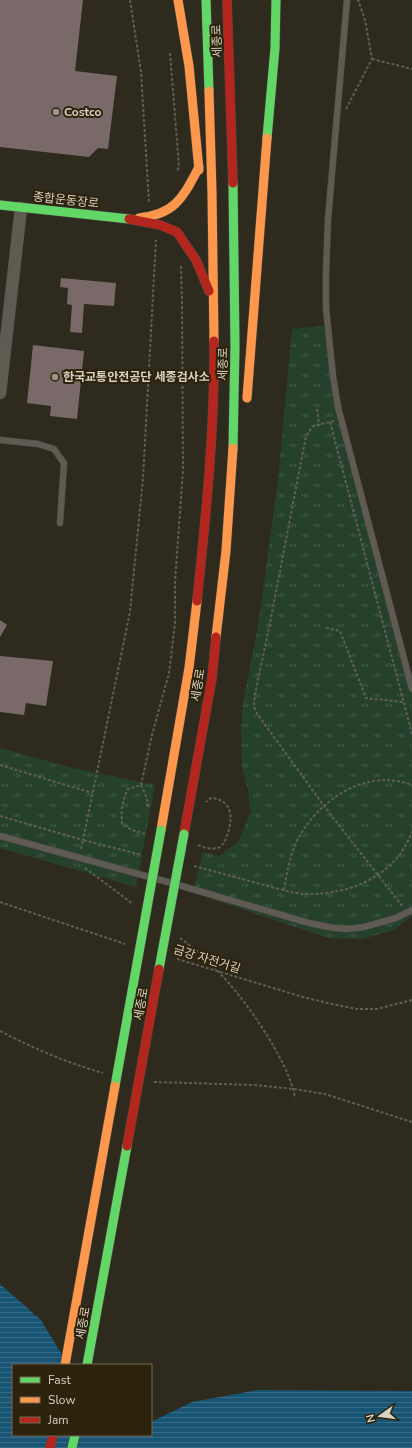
<svg xmlns="http://www.w3.org/2000/svg" width="412" height="1448" font-family="'Nunito Sans','Noto Sans KR',sans-serif">
<defs>
<pattern id="park-tufts" width="24" height="20" patternUnits="userSpaceOnUse"><rect width="24" height="20" fill="#25412c"/><path d="M3 7l-1-3M5 7V3M7 7l1-3M15 17l-1-3M17 17v-4M19 17l1-3" fill="none" stroke="#445c49"/></pattern>
<pattern id="water-rules" width="6" height="5" patternUnits="userSpaceOnUse"><rect width="6" height="5" fill="#185474"/><path d="M0 2.5h6" fill="none" stroke="#396c86"/></pattern>
</defs>
<rect width="100%" height="100%" fill="#2f2a1e"/>
<g fill="url(#park-tufts)">
<polygon points="330,325 335,372 343,417 412,686 412,916 392,931 362,939 328,938 193,893 203,852 219,856 239,841 250,812 248,789 242,767 241,729 243,703 258,626 278,480 292,329"/>
<polygon points="0,748 72,768 155,785 136,887 0,848"/>
</g>
<polygon fill="url(#water-rules)" points="0,1284 41,1320 68,1365 13,1365 13,1435 151,1435 151,1422 192,1402 258,1390 412,1391 412,1448 0,1448"/>
<g fill="#796969">
<polygon points="0,0 83,0 75,71 117,76 108,149 98,148 89,157 0,147"/>
<polygon points="61,278 116,283 114,306 84,304 82,333 70,332 72,305 67,304 68,288 60,287"/>
<polygon points="33,345 84,351 77,419 50,416 51,406 27,403"/>
<polygon points="0,620 7,625 0,637"/>
<polygon points="0,656 53,661 46,706 26,703 24,715 0,712"/>
</g>
<g fill="none" stroke-linecap="round" stroke-linejoin="round">
<g stroke="#4d483e" stroke-width="7">
<g id="lane">
<polyline points="347,0 328,219 326,273 326,308 333,376 338,407 412,689"/>
<polyline points="0,440 38,444 54,449 64,463 60,523"/>
<polyline points="0,836 175,884 309,923 334,928 347,929 364,927 396,918 412,910"/>
</g>
</g>
<g stroke="#4d483e" stroke-width="13">
<polyline id="street" points="0,393 21,208"/>
</g>
<g stroke="#4d483e" stroke-width="10">
<g id="fast">
<polyline points="206,0 209,91"/>
<polyline points="267,138 275,48 276,0"/>
<polyline points="0,205 129,219"/>
<polyline points="233,448 235,346 233,183"/>
<polyline points="72,1448 75,1435"/>
</g>
</g>
<g stroke="#4d483e" stroke-width="10">
<g id="slow">
<polyline points="178,0 189,66 199,170"/>
<polyline points="209,91 212,193 214,341"/>
<path d="M139 218C176 214 183 197 199 167"/>
<polyline points="247,398 267,138"/>
<polyline points="216,637 226,551 233,448"/>
<polyline points="161,830 189,668 197,601"/>
</g>
</g>
<g stroke="#4d483e" stroke-width="10">
<g id="jam">
<polyline points="227,0 233,183"/>
<polyline points="129,219 160,225 177,232 196,260 209,291"/>
<path d="M197 601C206 515 215 428 214 341"/>
<polyline points="184,834 212,678 216,637"/>
<polyline points="50,1448 53,1435"/>
</g>
</g>
<g stroke="#615e55" stroke-width="2" stroke-dasharray="3 2" stroke-linecap="butt">
<polyline points="130,0 141,72 149,202"/>
<polyline points="170,53 179,166 177,172"/>
<polyline points="372,59 412,69"/>
<polyline points="346,109 372,59 365,20 358,0"/>
<polyline points="317,409 319,424"/>
<polyline points="334,421 313,426 306,436 269,628 255,694 254,707 258,715 324,806 403,907"/>
<polyline points="330,422 412,734"/>
<polyline points="326,628 340,631 366,698 403,702"/>
<polyline points="0,765 92,793"/>
<polyline points="141,785 152,735 169,673 175,623 175,582 183,470 182,303 181,266"/>
<polyline points="0,816 83,840 130,612 143,478 156,240"/>
<path d="M145 834 132 830 122 824C121 811 122 801 128 789L141 785 147 798 148 808"/>
<path d="M198 845C204 848 214 850 220 847 224 844 226 838 228 833 233 816 232 800 211 798L206 802"/>
<polyline points="81,849 83,840 142,855"/>
<path d="M194 866 290 892C329 899 375 887 401 853 405 847 409 839 412 832"/>
<polyline points="85,868 133,904"/>
<path d="M284 890C287 872 290 853 299 837 321 798 367 768 412 785"/>
<polyline points="0,902 125,944"/>
<path d="M180 938C219 966 250 1006 274 1047 283 1063 292 1080 295 1098"/>
<polyline points="177,959 303,997 332,1004 357,1009 377,1009 412,1000"/>
<path d="M0 1031C33 1048 67 1063 103 1073"/>
<polyline points="154,1082 254,1085 294,1089 325,1094 412,1122"/>
</g>
<use href="#lane" stroke="#605b52" stroke-width="6"/>
<use href="#street" stroke="#605b52" stroke-width="12"/>
<use href="#fast" stroke="#63d668" stroke-width="9"/>
<use href="#slow" stroke="#ff974d" stroke-width="9"/>
<use href="#jam" stroke="#b3261e" stroke-width="9"/>
<g stroke="#4d483e" stroke-width="10" stroke-linecap="butt">
<g id="fast-bridge">
<polyline points="159,969 184,834"/>
<polyline points="115,1086 161,830"/>
<polyline points="87,1365 127,1146"/>
</g>
</g>
<g stroke="#4d483e" stroke-width="10" stroke-linecap="butt">
<polyline id="slow-bridge" points="65,1365 115,1086"/>
</g>
<g stroke="#4d483e" stroke-width="10" stroke-linecap="butt">
<polyline id="jam-bridge" points="127,1146 159,969"/>
</g>
<use href="#fast-bridge" stroke="#63d668" stroke-width="9"/>
<use href="#slow-bridge" stroke="#ff974d" stroke-width="9"/>
<use href="#jam-bridge" stroke="#b3261e" stroke-width="9"/>
</g>
<g fill="#9e988b" stroke="#2d230c" stroke-width="1.5">
<circle cx="56" cy="112" r="4"/>
<circle cx="55" cy="377" r="4"/>
</g>
<g text-anchor="middle" stroke-width="4" stroke-linejoin="round" paint-order="stroke">
<g font-size="12" fill="#d9d3c5" stroke="#2d230c">
<text transform="translate(217 41) rotate(-92)" y="4">세종로</text>
<text transform="translate(66 200) rotate(6)" y="4">종합운동장로</text>
<text transform="translate(223 364) rotate(-89)" y="4">세종로</text>
<text transform="translate(198 685) rotate(-81)" y="4">세종로</text>
<text transform="translate(207 959) rotate(17)" y="4">금강 자전거길</text>
<text transform="translate(141 1004) rotate(-80)" y="4">세종로</text>
<text transform="translate(83 1323) rotate(-80)" y="4">세종로</text>
</g>
<g font-size="12" font-weight="bold" fill="#d9d3c5" stroke="#2d230c" text-anchor="start">
<text x="64" y="116">Costco</text>
<text x="63" y="381">한국교통안전공단 세종검사소</text>
</g>
</g>
<rect x="12" y="1364" width="140" height="72" fill="#2d230c" stroke="#726956"/>
<rect x="20" y="1377" width="20" height="6" fill="#63d668" stroke="#726956"/>
<text x="48" y="1384" font-size="12" fill="#d9d3c5">Fast</text>
<rect x="20" y="1397" width="20" height="6" fill="#ff974d" stroke="#726956"/>
<text x="48" y="1404" font-size="12" fill="#d9d3c5">Slow</text>
<rect x="20" y="1417" width="20" height="6" fill="#b3261e" stroke="#726956"/>
<text x="48" y="1424" font-size="12" fill="#d9d3c5">Jam</text>
<g transform="translate(380 1416) rotate(256)" stroke="#2d230c" stroke-width="3" paint-order="stroke">
<path d="M0-3L7 15L0 10L-7 15Z" fill="#d9d3c5"/>
<text y="-6" font-size="11" font-weight="bold" text-anchor="middle" fill="#d9d3c5">N</text>
</g>
</svg>
